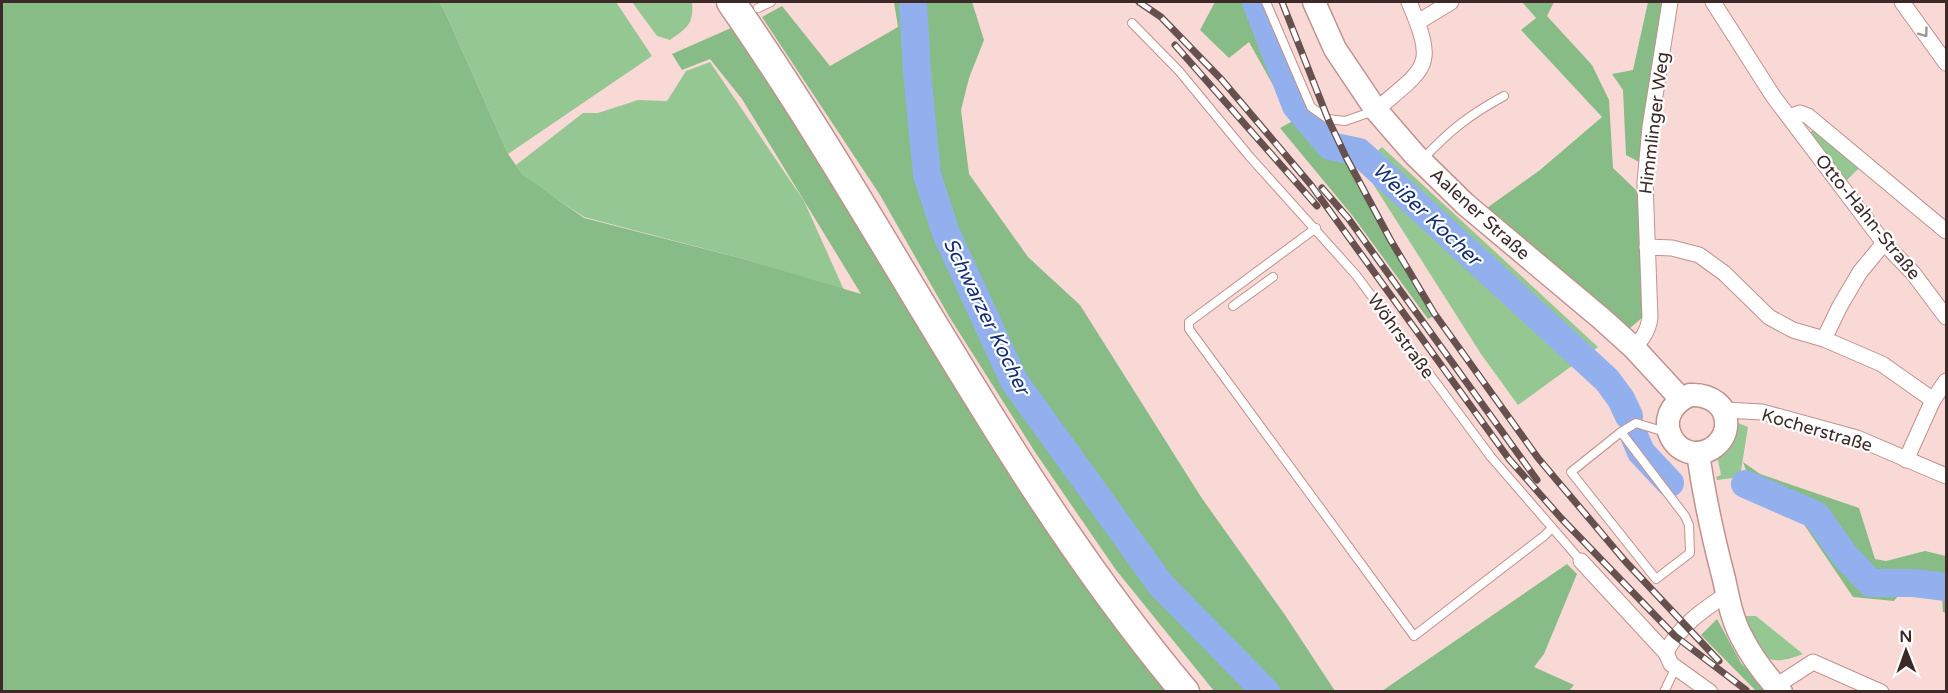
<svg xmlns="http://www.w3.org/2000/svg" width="1948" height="693" font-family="'Varela Round',sans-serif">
<rect width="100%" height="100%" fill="#f9d9d6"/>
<g fill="#95c793">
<polygon points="439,2 616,2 652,56 508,154 445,12"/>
<path d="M632 2H692C694 24 687 28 670 40L657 36Z"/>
<polygon points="710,62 804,201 844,290 740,258 584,217 533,183 523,175 516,165 583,113 598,113 638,100 667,101 686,71"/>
<polygon points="1817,127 1862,165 1846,181 1808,134"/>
<polygon points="1382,147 1598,347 1518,405 1481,354 1361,165"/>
<polygon points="1733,421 1748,427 1740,477 1717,480 1716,477 1721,475 1718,460 1713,461 1712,455"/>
<path d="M1744 616H1756L1803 654C1760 671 1758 652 1744 616Z"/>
</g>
<g fill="#87bc86">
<polygon points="2,2 439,2 445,12 508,154 523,175 584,218 740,258 861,294 742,99 710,59 682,70 672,54 731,28 848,201 882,268 1038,518 1117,628 1168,691 2,691"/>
<polygon points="894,2 972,2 984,40 969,78 961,110 969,174 1028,257 1080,305 1201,497 1285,615 1335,691 1214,691 1116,570 1035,452 950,318 880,195 762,17 782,6 830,66 898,27"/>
<polygon points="1215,2 1261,2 1278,53 1292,77 1305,105 1327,124 1356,183 1434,316 1428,319 1352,215 1280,128 1293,121 1249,42 1229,58 1200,30"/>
<polygon points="1522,2 1554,2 1547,16 1592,65 1609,100 1613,168 1639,193 1644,316 1629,329 1484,210 1540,170 1602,117 1521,30 1536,18"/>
<polygon points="1648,2 1662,2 1644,117 1641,163 1626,155 1623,90 1612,74 1633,70"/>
<polygon points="1743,462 1760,474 1859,508 1875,559 1886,561 1925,551 1946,556 1946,613 1943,612 1942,596 1898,596 1894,601 1853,597 1801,520 1744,485 1747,473"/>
<polygon points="1567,564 1577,574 1544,654 1534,667 1574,685 1569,691 1382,691"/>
<polygon points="1717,619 1741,663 1767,691 1756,691 1701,635"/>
</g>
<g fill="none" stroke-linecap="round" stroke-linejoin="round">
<g stroke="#92b0ed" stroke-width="28">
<polyline points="913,2 917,72 927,175 946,233 1014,381 1161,585 1266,692"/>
<polyline points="1256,2 1296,106 1330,146 1359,152 1607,380 1621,399 1629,416"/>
<polyline points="1635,438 1641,452 1670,483"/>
<polyline points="1745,484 1816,515 1846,557 1871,583 1914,583 1946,587"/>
</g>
<g stroke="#c1918d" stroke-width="10">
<g id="lane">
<polyline points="1266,2 1311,107 1328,119 1345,121 1374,111"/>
<polyline points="758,8 771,2"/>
<polyline points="1132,23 1179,71 1250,157 1356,275 1491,457 1581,561"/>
<path d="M1422 160C1449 131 1469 115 1504 96"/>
<polyline points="1316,228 1189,322 1189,329 1414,636 1544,536 1552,528"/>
<polyline points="1233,306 1273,277"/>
<polyline points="1621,432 1685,516 1689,525 1690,553 1656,579 1571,472 1621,432 1636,423 1665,432"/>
<polyline points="1664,692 1676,667"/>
</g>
</g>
<g stroke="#c1918d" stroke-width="17">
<g id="street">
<polyline points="1713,2 1773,96 1884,243 1913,273 1946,317"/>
<polyline points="1902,2 1946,63"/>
<polyline points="1418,22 1451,2"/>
<path d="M1376 110C1427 66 1437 68 1409 2"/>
<polyline points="1789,117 1800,113 1808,116 1946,231"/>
<polyline points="1647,247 1672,248 1699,255 1724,273 1769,317 1793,330 1824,339 1882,364 1933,400"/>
<polyline points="1824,339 1840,306 1860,272 1884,243"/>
<path d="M1634 348C1643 338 1648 331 1650 318L1645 182 1650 127 1670 2"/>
<polyline points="1725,410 1762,412 1857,438 1946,476"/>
<polyline points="1906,460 1933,400 1946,381"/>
<polyline points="1581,561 1666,653 1671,664 1710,692"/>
<path d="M1666 653C1677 628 1704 609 1727 594"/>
<polyline points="1776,686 1813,662 1881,692"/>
</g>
</g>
<g stroke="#c1918d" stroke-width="25">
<g id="secondary">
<polyline points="1314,2 1335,49 1376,110 1415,155 1465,204 1602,319 1634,348 1681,399"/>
<path d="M1690 395C1710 394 1728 405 1726 427 1725 436 1719 444 1711 449 1677 468 1645 415 1690 395Z"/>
<path d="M1698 453C1704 496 1713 537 1724 579 1728 598 1732 619 1741 636 1751 656 1765 675 1781 692"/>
</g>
</g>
<g stroke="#c1918d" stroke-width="31">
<path id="highway" d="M731 2C888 228 1007 480 1185 692"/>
</g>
<use href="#lane" stroke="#fff" stroke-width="8"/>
<use href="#street" stroke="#fff" stroke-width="15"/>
<use href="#secondary" stroke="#fff" stroke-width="22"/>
<use href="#highway" stroke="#fff" stroke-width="28"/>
<g stroke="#67514f" stroke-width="7">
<g id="rail">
<polyline points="1139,2 1161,17 1222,80 1311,185 1509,459 1561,518 1675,636 1746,690"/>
<polyline points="1282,2 1328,119 1346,157 1390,239 1434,313 1538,458 1625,561 1719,661"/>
<polyline points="1175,45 1317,206"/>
<polyline points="1322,188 1348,218 1537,480"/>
</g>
</g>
<use href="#rail" stroke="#fff" stroke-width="4.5" stroke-dasharray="14" stroke-linecap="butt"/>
</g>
<defs><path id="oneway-chevron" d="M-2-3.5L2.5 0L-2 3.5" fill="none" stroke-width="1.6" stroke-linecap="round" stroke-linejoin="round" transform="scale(1.5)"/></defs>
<use stroke="#9e9494" href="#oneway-chevron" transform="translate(1924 33) rotate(54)"/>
<g text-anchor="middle" stroke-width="4.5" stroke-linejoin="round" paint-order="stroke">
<g font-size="18" fill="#3d2a28" stroke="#fff">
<text transform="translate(1654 123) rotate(-83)" y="6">Himmlinger Weg</text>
<text transform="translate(1480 214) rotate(42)" y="6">Aalener Straße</text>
<text transform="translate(1868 217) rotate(51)" y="6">Otto-Hahn-Straße</text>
<text transform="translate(1401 336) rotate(54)" y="6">Wöhrstraße</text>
<text transform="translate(1817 430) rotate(16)" y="6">Kocherstraße</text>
</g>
<g font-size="20" font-style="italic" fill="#122e73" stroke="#fff">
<text transform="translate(1427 214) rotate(43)" y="7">Weißer Kocher</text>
<text transform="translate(987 316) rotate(64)" y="7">Schwarzer Kocher</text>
</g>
</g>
<rect width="1948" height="693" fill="none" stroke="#3d2a28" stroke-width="6"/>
<g transform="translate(1906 651) rotate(359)" stroke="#ffffff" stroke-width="4.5" paint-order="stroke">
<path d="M0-4.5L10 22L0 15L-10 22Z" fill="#3d2a28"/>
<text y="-9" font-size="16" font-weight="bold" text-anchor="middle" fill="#3d2a28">N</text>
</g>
</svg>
